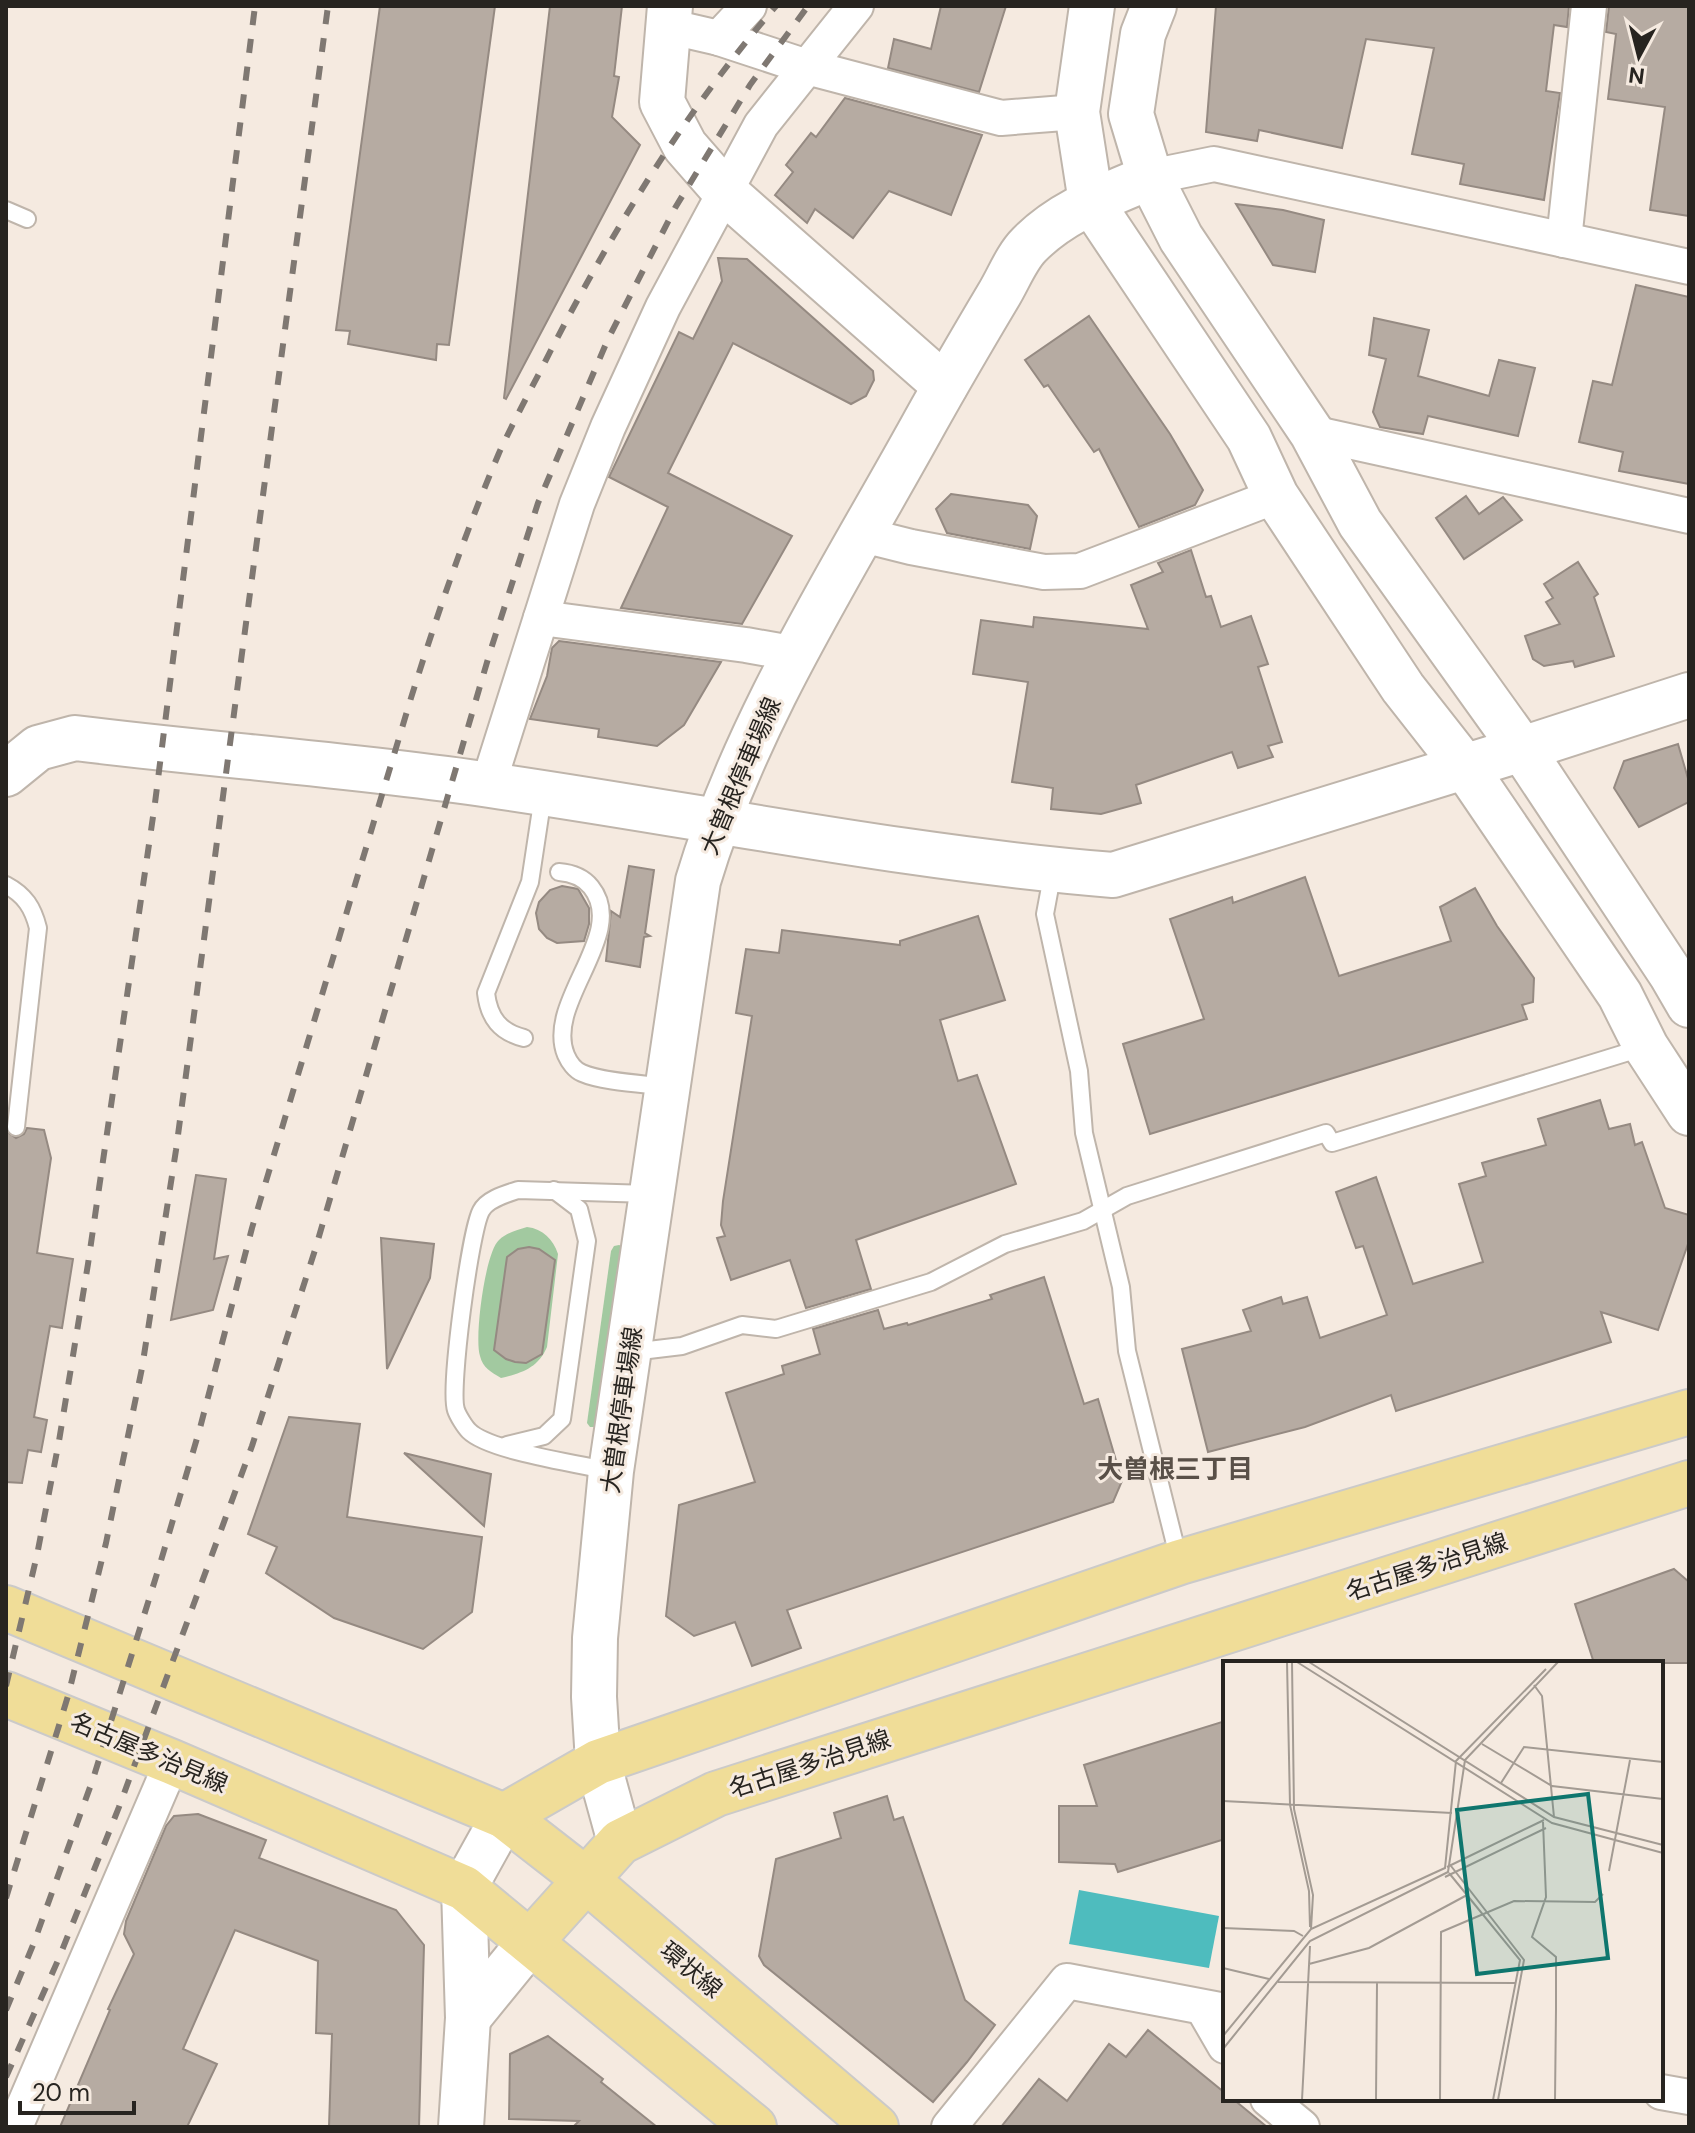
<svg xmlns="http://www.w3.org/2000/svg" width="1695" height="2133" font-family="'DM Sans','Noto Sans JP',sans-serif">
<rect width="100%" height="100%" fill="#f5eae0"/>
<g fill="#a2c9a0">
<path d="M527 1227C543 1229 553 1239 558 1254L547 1347C538 1368 522 1373 501 1378 491 1372 483 1368 480 1356 474 1339 485 1252 499 1240 506 1233 517 1230 527 1227Z"/>
<polygon points="619,1245 625,1247 598,1427 590,1427 587,1423 611,1251 614,1246"/>
</g>
<polygon fill="#4ebcbe" points="1079,1890 1219,1916 1209,1968 1069,1944"/>
<g fill="#b6aba2" stroke="#958a82" stroke-width="2">
<polygon points="380,6 495,6 449,345 437,344 436,360 348,344 350,331 336,330"/>
<polygon points="550,6 622,6 614,76 619,77 612,117 640,145 506,399 504,398"/>
<polygon points="941,6 1006,6 979,92 888,68 894,39 931,49"/>
<polygon points="1216,6 1569,6 1567,27 1554,25 1546,91 1560,93 1544,200 1460,184 1464,164 1412,154 1434,48 1366,39 1342,148 1259,130 1257,141 1206,132"/>
<polygon points="1609,6 1689,6 1689,216 1650,210 1665,107 1608,99 1616,34 1606,32"/>
<polygon points="845,98 982,135 951,215 889,191 853,238 815,209 807,223 775,195 793,172 786,165 811,133 816,137"/>
<polygon points="1236,204 1283,210 1324,220 1315,272 1273,265"/>
<polygon points="718,258 747,259 873,371 874,380 866,396 851,404 733,343 668,473 792,536 742,624 621,608 668,507 609,477 679,332 693,339 722,281"/>
<polygon points="1636,285 1689,297 1689,484 1619,471 1623,452 1579,442 1593,381 1612,385"/>
<polygon points="1089,316 1170,434 1203,490 1195,505 1139,527 1099,449 1094,452 1048,385 1044,387 1025,360"/>
<polygon points="1374,318 1429,330 1418,376 1489,396 1499,360 1535,368 1518,436 1428,416 1423,434 1380,427 1373,412 1386,359 1369,355"/>
<polygon points="951,494 1028,505 1037,516 1030,549 947,533 936,509"/>
<polygon points="1466,496 1479,514 1503,497 1522,520 1464,559 1436,518"/>
<polygon points="1191,550 1206,597 1211,596 1221,627 1251,616 1268,664 1258,667 1282,742 1268,746 1273,757 1238,768 1232,752 1136,785 1141,803 1101,814 1051,809 1053,788 1012,782 1028,682 973,674 981,620 1033,627 1034,617 1148,629 1131,585 1163,572 1158,563"/>
<polygon points="1578,562 1598,594 1594,597 1614,656 1575,667 1573,661 1544,666 1533,659 1525,636 1560,624 1546,602 1553,598 1544,584"/>
<polygon points="559,641 721,662 684,725 657,746 598,737 599,729 530,719 547,676 552,648"/>
<polygon points="1678,744 1689,782 1689,802 1639,827 1614,788 1624,761"/>
<polygon points="629,866 654,870 645,933 650,936 644,937 640,967 606,961 611,911 620,917"/>
<polygon points="1305,877 1339,976 1451,941 1440,907 1475,888 1497,926 1534,978 1533,1002 1522,1005 1527,1019 1150,1134 1123,1044 1204,1019 1170,919 1232,897 1233,903"/>
<polygon points="562,886 578,889 589,908 589,924 584,941 557,943 547,938 539,929 536,913 539,902 550,890"/>
<polygon points="978,916 1005,1000 940,1020 958,1081 977,1075 1016,1184 856,1240 871,1289 806,1308 790,1260 731,1280 717,1238 725,1236 721,1225 723,1201 752,1016 736,1013 746,949 779,953 782,930 900,945 900,941"/>
<polygon points="1600,1100 1609,1129 1630,1124 1635,1145 1642,1142 1665,1208 1689,1215 1689,1241 1658,1330 1601,1312 1611,1342 1396,1411 1391,1395 1305,1427 1208,1452 1182,1349 1251,1331 1243,1310 1281,1297 1283,1304 1307,1297 1320,1338 1387,1315 1363,1246 1356,1248 1336,1192 1376,1177 1413,1284 1483,1262 1459,1184 1486,1176 1482,1163 1546,1145 1538,1119"/>
<polygon points="27,1128 44,1130 51,1158 37,1253 73,1259 62,1328 50,1326 34,1417 47,1420 41,1452 28,1450 22,1483 6,1482 6,1131 16,1138 24,1134"/>
<polygon points="196,1175 226,1179 214,1259 228,1256 213,1310 171,1320"/>
<polygon points="381,1238 434,1244 430,1278 387,1369"/>
<polygon points="529,1247 539,1249 555,1260 542,1354 526,1363 515,1362 506,1359 494,1350 507,1257 518,1249"/>
<polygon points="1044,1277 1084,1404 1098,1399 1122,1481 1113,1502 787,1610 801,1648 752,1666 735,1622 694,1636 666,1616 679,1505 755,1482 726,1393 784,1374 782,1366 820,1354 813,1329 878,1310 884,1329 907,1323 908,1325 992,1299 990,1295"/>
<polygon points="289,1417 360,1424 347,1517 482,1537 472,1612 423,1649 334,1618 266,1573 277,1547 248,1534"/>
<polygon points="404,1453 491,1474 484,1526"/>
<polygon points="1674,1569 1689,1582 1689,1663 1594,1663 1575,1604"/>
<polygon points="1225,1721 1225,1839 1118,1872 1115,1864 1059,1862 1059,1806 1097,1806 1084,1765"/>
<polygon points="887,1796 894,1820 903,1817 965,2000 995,2025 967,2062 933,2102 764,1965 759,1956 776,1859 841,1838 834,1813"/>
<polygon points="198,1814 266,1840 259,1858 396,1910 424,1945 419,2127 329,2127 332,2034 316,2033 318,1961 235,1930 183,2049 217,2064 187,2127 60,2127 110,2010 108,2009 134,1954 124,1934 126,1921 166,1826 174,1816"/>
<polygon points="1148,2030 1225,2093 1225,2099 1233,2099 1267,2127 1001,2127 1039,2079 1067,2101 1109,2044 1126,2057"/>
<polygon points="548,2036 603,2079 601,2082 657,2127 573,2127 579,2121 509,2119 510,2054"/>
</g>
<g fill="none" stroke-linecap="round" stroke-linejoin="round">
<g stroke="#bfb5ab" stroke-width="20">
<g id="lane">
<polyline points="6,210 27,219"/>
<polyline points="1053,871 1045,914 1079,1071 1084,1133 1121,1287 1127,1351 1179,1560"/>
<path d="M559 872C572 873 583 877 591 887 629 934 544 1002 566 1055 569 1062 575 1070 582 1073 602 1082 645 1084 668 1087"/>
<path d="M6 885C25 895 33 908 38 928L16 1127"/>
<path d="M524 1038C500 1032 489 1018 486 993L530 882 543 796"/>
<polyline points="632,1352 682,1346 742,1325 776,1329 931,1282 1005,1244 1083,1221 1127,1196 1326,1133 1332,1143 1645,1047"/>
<polyline points="507,1445 544,1436 562,1419 587,1241 579,1209 554,1190"/>
<path d="M610 1471C579 1464 489 1451 469 1431 465 1427 458 1416 456 1410 449 1390 470 1232 481 1211 487 1199 506 1194 518 1190L649 1194"/>
</g>
</g>
<g stroke="#bfb5ab" stroke-width="38">
<g id="street">
<polyline points="667,26 719,38 807,67 1001,118 1077,112"/>
<polyline points="719,38 749,6"/>
<polyline points="1150,177 1214,164 1689,267"/>
<polyline points="1564,240 1589,6"/>
<polyline points="1312,433 1689,516"/>
<polyline points="863,535 911,547 1044,572 1080,571 1276,496"/>
<polyline points="541,618 746,645 797,654"/>
<polyline points="488,785 577,504 608,427 663,307 761,125 856,6"/>
<polyline points="1203,2008 1225,2046"/>
<polyline points="1661,2092 1689,2097"/>
<polyline points="1268,2099 1302,2127"/>
<polyline points="15,2127 172,1762"/>
<polyline points="949,2127 1067,1981 1225,2011"/>
</g>
</g>
<g stroke="#bfb5ab" stroke-width="48">
<g id="secondary">
<polyline points="670,6 662,102 685,146 726,193 945,386"/>
<polyline points="1092,6 1077,112 1091,202 1249,438 1276,496 1403,688 1465,767 1620,995 1646,1047 1689,1113"/>
<polyline points="1154,6 1143,34 1131,114 1150,177 1181,238 1312,433 1360,523 1522,749 1671,974 1689,1005"/>
<path d="M6 774 38 748 75 738C213 755 352 765 490 785 698 815 904 858 1113 875L1522 749 1689 695"/>
<path d="M620 1842 598 1762 594 1697 595 1638 611 1471 698 881C747 718 843 571 925 422 949 379 973 338 998 296 1008 280 1016 258 1029 245 1062 211 1108 195 1150 177"/>
<polyline points="468,2018 530,1942"/>
<polyline points="461,2127 468,2018 464,1888 504,1816"/>
</g>
</g>
<g stroke="#cbcac9" stroke-width="48">
<g id="primary">
<polyline points="6,1608 504,1816 585,1879 876,2127"/>
<polyline points="6,1694 172,1762 464,1888 754,2127"/>
<polyline points="504,1816 598,1762 1180,1562 1689,1412"/>
<polyline points="530,1942 620,1842 716,1794 1689,1483"/>
</g>
</g>
<use href="#lane" stroke="#fff" stroke-width="16"/>
<use href="#street" stroke="#fff" stroke-width="34"/>
<use href="#secondary" stroke="#fff" stroke-width="44"/>
<use href="#primary" stroke="#f0dd98" stroke-width="44"/>
<g stroke="#7f7872" stroke-width="6" stroke-dasharray="14 14" stroke-linecap="butt">
<polyline points="6,1686 37,1555 59,1441 88,1264 155,803 255,6"/>
<polyline points="6,1898 68,1696 106,1543 142,1368 176,1150 328,6"/>
<path d="M6 2010 33 1945 93 1779 160 1564 200 1428 252 1228 411 698C437 615 465 533 499 453 515 418 534 384 551 350 614 228 686 110 776 6"/>
<polyline points="6,2077 59,1958 119,1807 252,1446 315,1250 490,652 538,503 608,339 675,208 750,85 808,6"/>
</g>
</g>
<g text-anchor="middle" stroke-width="6" stroke-linejoin="round" paint-order="stroke">
<g font-size="24" fill="#272420" stroke="#f5eae0">
<text transform="translate(741 776) rotate(-67)" y="8">大曽根停車場線</text>
<text transform="translate(622 1410) rotate(-82)" y="8">大曽根停車場線</text>
<text transform="translate(1427 1567) rotate(-18)" y="8">名古屋多治見線</text>
<text transform="translate(149 1753) rotate(23)" y="8">名古屋多治見線</text>
<text transform="translate(810 1764) rotate(-18)" y="8">名古屋多治見線</text>
<text transform="translate(691 1970) rotate(40)" y="8">環状線</text>
</g>
<g font-size="26" font-weight="bold" fill="#595048" stroke="#f5eae0">
<text x="1175" y="1478">大曽根三丁目</text>
</g>
</g>
<g transform="translate(1223 1661)">
<rect width="440" height="440" fill="#f5eae0"/>
<path fill="none" stroke="#a39b93" stroke-width="2" d="M64 1 67 144 86 230 87 266M69 1 71 148 90 234 88 268M74 1 329 162 440 192M86 1 331 156 440 184M311 24 319 35 331 156M259 83 329 125 440 138M278 122 301 86 440 101M0 140 229 152M320 161 323 236 309 276 333 296V348M228 205 301 299 275 439M224 206 321 159M386 210 407 99M226 212 297 299 270 439M222 216 323 167M0 267 71 270 80 275M86 303 146 287 244 234M0 307 46 318M55 321 292 322M0 375 88 268 222 207 233 100 323 8M0 388 87 280 225 211 242 99 335 1M79 439 87 285M153 439 154 322M217 439 218 271 291 240 372 241 380 233M332 439 333 348"/>
<path fill="#0f766e" fill-opacity="0.15" stroke="#0f766e" stroke-width="4" d="M365 133 385 297 254 313 234 149Z"/>
<rect width="440" height="440" fill="none" stroke="#272420" stroke-width="4"/>
</g>
<rect width="1695" height="2133" fill="none" stroke="#272420" stroke-width="16"/>
<g transform="translate(1639 56) rotate(187)" stroke="#f5eae0" stroke-width="6" paint-order="stroke">
<path d="M0-6L14 30L0 20L-14 30Z" fill="#272420"/>
<text y="-12" font-size="22" font-weight="bold" text-anchor="middle" fill="#272420">N</text>
</g>
<path d="M20 2101v12h114v-12" fill="none" stroke="#272420" stroke-width="4"/>
<text x="32" y="2101" font-size="24" fill="#272420" stroke="#f5eae0" stroke-width="6" paint-order="stroke">20 m</text>
</svg>
